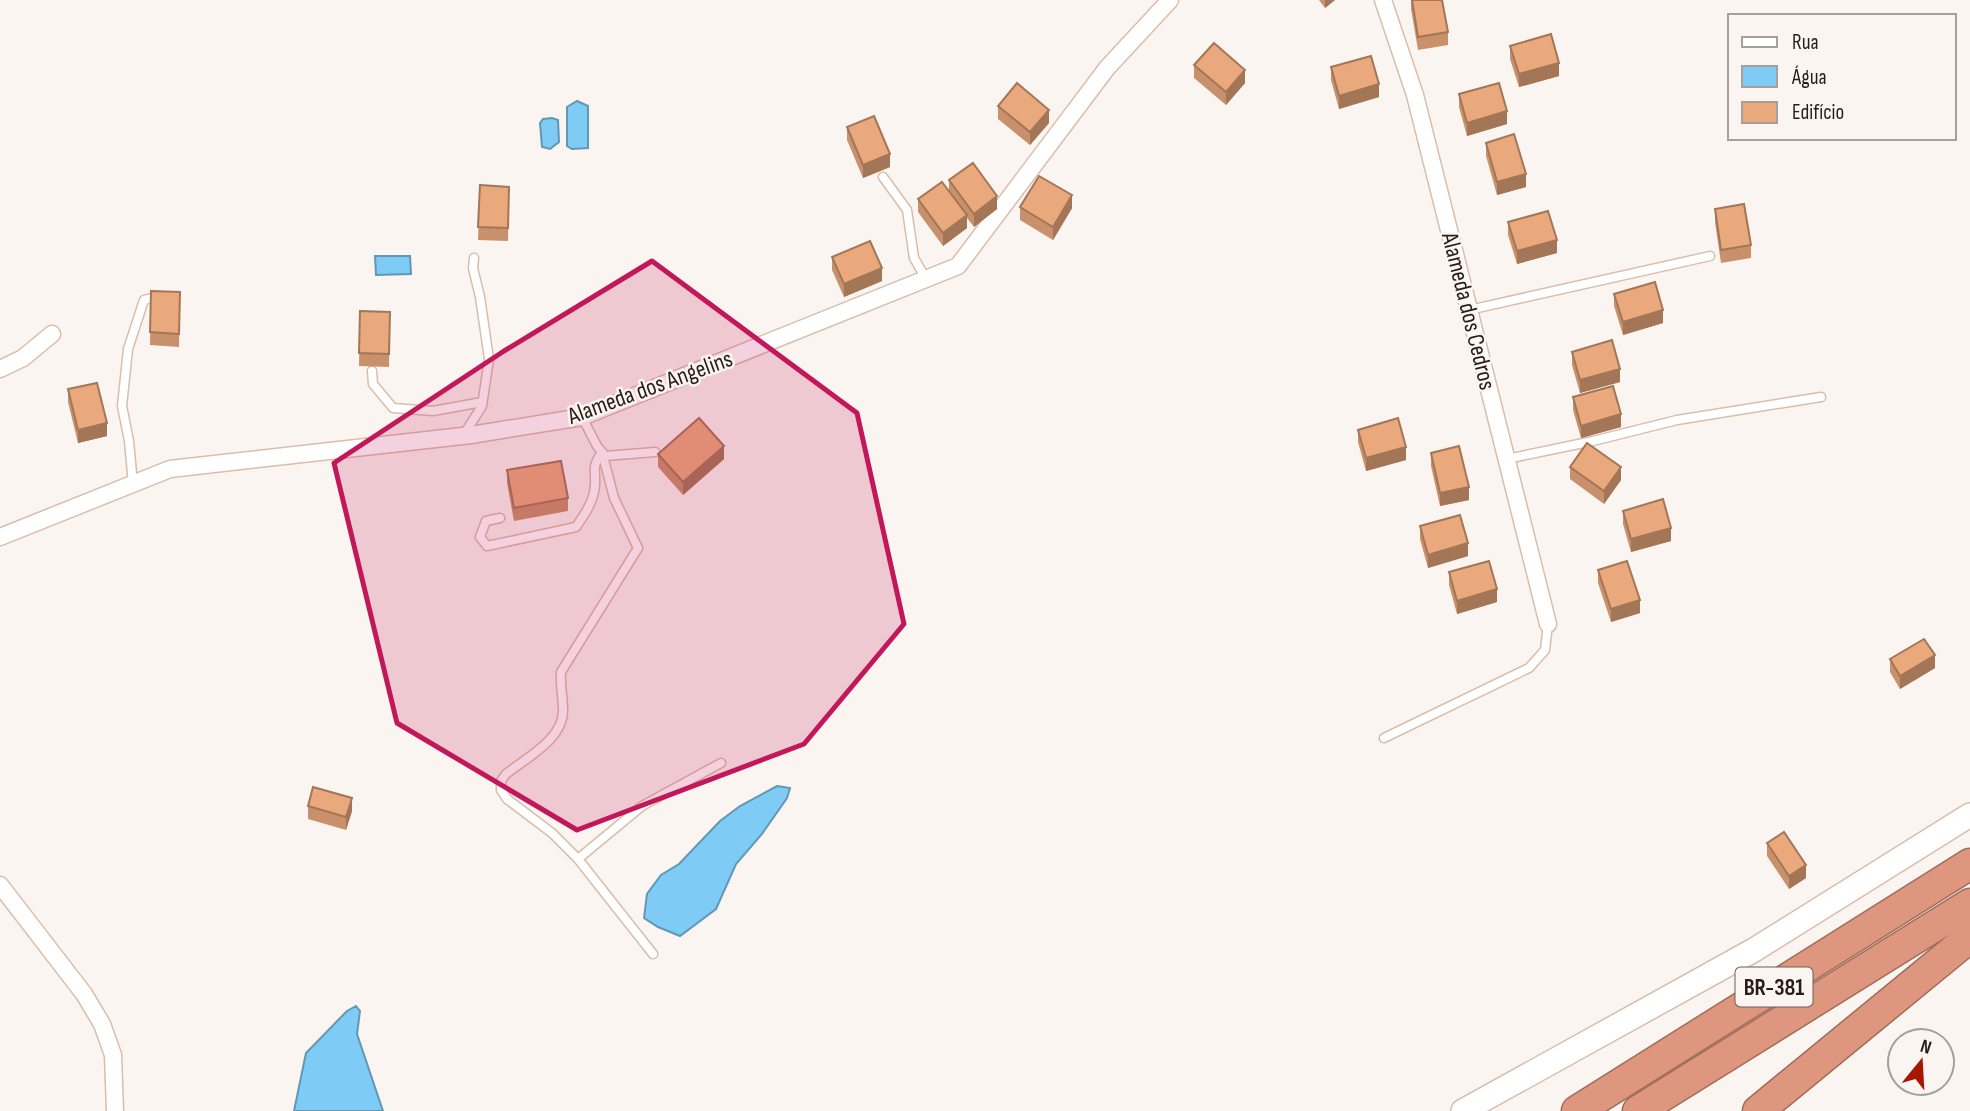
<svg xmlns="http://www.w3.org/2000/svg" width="1970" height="1111" font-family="'Sofia Sans Condensed',sans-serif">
<rect width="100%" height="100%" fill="#fbf5f1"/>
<g fill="#7ecbf5" stroke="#6497b2" stroke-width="2">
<polygon points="577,101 588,106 588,148 572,149 567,146 567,107"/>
<polygon points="552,118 558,120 559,142 550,149 542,147 540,123 543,119"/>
<polygon points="375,256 410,256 411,274 376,275"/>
<polygon points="777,786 790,788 787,798 762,834 736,864 716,909 680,936 658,927 644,918 647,894 661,875 679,864 720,821 740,806"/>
<polygon points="356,1006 360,1011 357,1034 383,1111 294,1111 306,1053 347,1011"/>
</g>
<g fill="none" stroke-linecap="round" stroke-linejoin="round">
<g stroke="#dabdaa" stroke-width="11">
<g id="service">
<polyline points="883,177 907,210 914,258 926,279"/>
<polyline points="1469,310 1710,256"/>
<polyline points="372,371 373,384 393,408 433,411 482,402"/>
<polyline points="582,417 597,446 605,456 655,452"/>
<polyline points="463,436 482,406 489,359 480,297 473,268 474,258"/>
<path d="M602 452 614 498 638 548 561 672C560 685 563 697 563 710 564 739 526 758 506 774L501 781V790L507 799 552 833 578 859 653 954"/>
<polyline points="1507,459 1593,441 1677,420 1821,397"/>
<polyline points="133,484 129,441 122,406 128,349 144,300 156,297"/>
<path d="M500 518 486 521 480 537 487 546 576 527C585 514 594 501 595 485 596 467 591 469 602 452"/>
<polyline points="1384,738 1529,668 1545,650 1548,624"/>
<polyline points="578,859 642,806 721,763"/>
</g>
</g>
<g stroke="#dabdaa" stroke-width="19">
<g id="minor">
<polyline points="1383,0 1415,95 1548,624"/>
<polyline points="0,369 23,358 52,334"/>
<polyline points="0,537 170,469 471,435 582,417 958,266 1107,68 1170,0"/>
<polyline points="0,885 84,994 102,1024 113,1055 115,1111"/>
</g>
</g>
<g stroke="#dabdaa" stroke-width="26">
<polyline id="secondary" points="1463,1111 1754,950 1970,815"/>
</g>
<g stroke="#9f6c5a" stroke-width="33">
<g id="motorway">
<polyline points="1577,1111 1970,864"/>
<polyline points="1638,1111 1970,904"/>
<polyline points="1758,1111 1970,937"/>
</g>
</g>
<use href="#service" stroke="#fff" stroke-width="8"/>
<use href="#minor" stroke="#fff" stroke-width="16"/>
<use href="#secondary" stroke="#fff" stroke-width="23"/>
<use href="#motorway" stroke="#df967f" stroke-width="30"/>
</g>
<g fill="#c8916b">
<polygon points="1319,0 1335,0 1325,8"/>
<polygon points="1411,0 1442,0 1448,32 1448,45 1418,50 1411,9"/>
<polygon points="1510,46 1559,76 1519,87 1510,59"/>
<polygon points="1194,65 1245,83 1226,105 1194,78"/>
<polygon points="1331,67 1379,97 1339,109 1331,80"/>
<polygon points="1459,94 1507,124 1467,136 1459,107"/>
<polygon points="998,106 1049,123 1030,145 998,119"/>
<polygon points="847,127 890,167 863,178 847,140"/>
<polygon points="1486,143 1526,187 1497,195 1486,156"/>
<polygon points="949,180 997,209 974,227 967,218 967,228 943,246 918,212 918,199 949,191"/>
<polygon points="480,185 509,187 508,241 478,240"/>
<polygon points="1020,207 1072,208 1053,240 1020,220"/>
<polygon points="1715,209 1751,245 1751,258 1721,263 1715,222"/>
<polygon points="1508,222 1557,253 1517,264 1508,235"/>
<polygon points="832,257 882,281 844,297 832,270"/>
<polygon points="151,291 180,292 179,347 150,345"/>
<polygon points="1614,294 1663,323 1623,335 1614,306"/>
<polygon points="360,311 390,312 389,367 359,366"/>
<polygon points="1572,352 1620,382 1580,393 1572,365"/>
<polygon points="68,389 107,436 78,443 68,402"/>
<polygon points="1573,397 1621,427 1581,438 1573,410"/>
<polygon points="1358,430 1406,460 1366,471 1358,442"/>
<polygon points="1431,453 1469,500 1440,506 1431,466"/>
<polygon points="658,454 724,459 683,495 658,467"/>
<polygon points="1570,467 1621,480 1604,504 1570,479"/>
<polygon points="507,470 568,498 568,511 514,521 507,483"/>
<polygon points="1623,511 1671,541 1631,552 1623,524"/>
<polygon points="1420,526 1468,556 1428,568 1420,539"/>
<polygon points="1598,570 1640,613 1611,622 1598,583"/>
<polygon points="1449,572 1497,602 1457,614 1449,585"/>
<polygon points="1890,659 1935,668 1900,689 1890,672"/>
<polygon points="308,806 352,811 346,830 308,819"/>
<polygon points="1767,843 1806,878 1789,889 1767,856"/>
</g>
<g fill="#a37657">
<polygon points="1325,0 1335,0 1325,8"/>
<polygon points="1559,63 1559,76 1519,87 1519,74"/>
<polygon points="1245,70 1245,83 1226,105 1226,92"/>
<polygon points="1379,84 1379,97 1339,109 1339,96"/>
<polygon points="1049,110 1049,123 1030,145 1030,132"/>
<polygon points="1507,111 1507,124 1467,136 1467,123"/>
<polygon points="890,154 890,167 863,178 863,165"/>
<polygon points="1526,174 1526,187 1497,195 1497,182"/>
<polygon points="1072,195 1072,208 1053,240 1053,227"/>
<polygon points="997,196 997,209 974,227 974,214"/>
<polygon points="967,215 967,228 943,246 943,233"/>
<polygon points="1557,240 1557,253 1517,264 1517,251"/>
<polygon points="882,268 882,281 844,297 844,284"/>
<polygon points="1663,310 1663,323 1623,335 1623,322"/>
<polygon points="1620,369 1620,382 1580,393 1580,380"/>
<polygon points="1621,414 1621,427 1581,438 1581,426"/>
<polygon points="107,423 107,436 78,443 78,430"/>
<polygon points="724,446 724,459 683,495 683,482"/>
<polygon points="1406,447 1406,460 1366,471 1366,458"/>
<polygon points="1621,467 1621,480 1604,504 1604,491"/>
<polygon points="1469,487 1469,500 1440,506 1440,493"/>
<polygon points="1671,528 1671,541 1631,552 1631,539"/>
<polygon points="1468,543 1468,556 1428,568 1428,555"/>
<polygon points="1497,589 1497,602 1457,614 1457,601"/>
<polygon points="1640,600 1640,613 1611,622 1611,609"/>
<polygon points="1935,655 1935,668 1900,689 1900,676"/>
<polygon points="352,798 352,811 346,830 346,817"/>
<polygon points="1806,865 1806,878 1789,889 1789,876"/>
</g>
<g fill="#e9a97c" stroke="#a37657" stroke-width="2">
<polygon points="1412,0 1442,0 1448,32 1418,37"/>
<polygon points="1551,34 1559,63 1519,74 1510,46"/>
<polygon points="1214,43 1245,70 1226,92 1194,65"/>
<polygon points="1371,56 1379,84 1339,96 1331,67"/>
<polygon points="1017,83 1049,110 1030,132 998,106"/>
<polygon points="1499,83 1507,111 1467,123 1459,94"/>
<polygon points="874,116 890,154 863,165 847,127"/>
<polygon points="1514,134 1526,174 1497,182 1486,143"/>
<polygon points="973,163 997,196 974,214 949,180"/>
<polygon points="1039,176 1072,195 1053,227 1020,207"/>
<polygon points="942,182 967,215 943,233 918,199"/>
<polygon points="480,185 509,187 508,228 478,227"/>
<polygon points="1744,204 1751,245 1721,250 1715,209"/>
<polygon points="1548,211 1557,240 1517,251 1508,222"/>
<polygon points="870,241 882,268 844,284 832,257"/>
<polygon points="1655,282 1663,310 1623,322 1614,294"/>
<polygon points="151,291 180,292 179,334 150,332"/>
<polygon points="360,311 390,312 389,354 359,353"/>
<polygon points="1612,340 1620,369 1580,380 1572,352"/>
<polygon points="97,383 107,423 78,430 68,389"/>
<polygon points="1613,386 1621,414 1581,426 1573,397"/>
<polygon points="699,418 724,446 683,482 658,454"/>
<polygon points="1398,418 1406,447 1366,458 1358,430"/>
<polygon points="1587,443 1621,467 1604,491 1570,467"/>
<polygon points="1459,446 1469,487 1440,493 1431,453"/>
<polygon points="561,461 568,498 514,508 507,470"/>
<polygon points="1663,499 1671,528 1631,539 1623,511"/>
<polygon points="1460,515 1468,543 1428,555 1420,526"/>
<polygon points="1489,561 1497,589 1457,601 1449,572"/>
<polygon points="1627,561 1640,600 1611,609 1598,570"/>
<polygon points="1924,639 1935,655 1900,676 1890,659"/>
<polygon points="313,787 352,798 346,817 308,806"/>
<polygon points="1784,832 1806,865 1789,876 1767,843"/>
</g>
<path fill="#c2185b" fill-opacity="0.2" stroke="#c2185b" stroke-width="5" stroke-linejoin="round" d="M652 261 857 413 904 624 804 744 577 830 397 723 334 463 504 351Z"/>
<g text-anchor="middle" stroke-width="5" stroke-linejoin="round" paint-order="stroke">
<rect fill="#fbf5f1" stroke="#675e58" stroke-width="2" x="1735.5" y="967.5" width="77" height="39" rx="5"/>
<g font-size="23" font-weight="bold" fill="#281d16">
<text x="1774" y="995">BR-381</text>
</g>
<g font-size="24" fill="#281d16" stroke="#fbf5f1">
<text transform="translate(1469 311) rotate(76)" y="8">Alameda dos Cedros</text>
<text transform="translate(650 387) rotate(-20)" y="8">Alameda dos Angelins</text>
</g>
</g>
<rect x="1728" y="14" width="228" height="126" fill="#fbf5f1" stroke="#a79f99" stroke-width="2"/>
<rect x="1742" y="37" width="35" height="10" fill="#ffffff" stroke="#a79f99" stroke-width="2"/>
<text x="1792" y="49" font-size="21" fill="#281d16">Rua</text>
<rect x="1742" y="66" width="35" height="21" fill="#7ecbf5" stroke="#a79f99" stroke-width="2"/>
<text x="1792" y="84" font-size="21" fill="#281d16">Água</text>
<rect x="1742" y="102" width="35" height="21" fill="#e9a97c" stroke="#a79f99" stroke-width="2"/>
<text x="1792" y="119" font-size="21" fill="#281d16">Edifício</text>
<g transform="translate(1921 1062) rotate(18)"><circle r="33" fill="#fbf5f1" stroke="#a79f99" stroke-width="2"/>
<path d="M0-5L12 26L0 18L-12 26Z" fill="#a71700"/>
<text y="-10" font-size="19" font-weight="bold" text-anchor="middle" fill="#281d16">N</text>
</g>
</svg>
